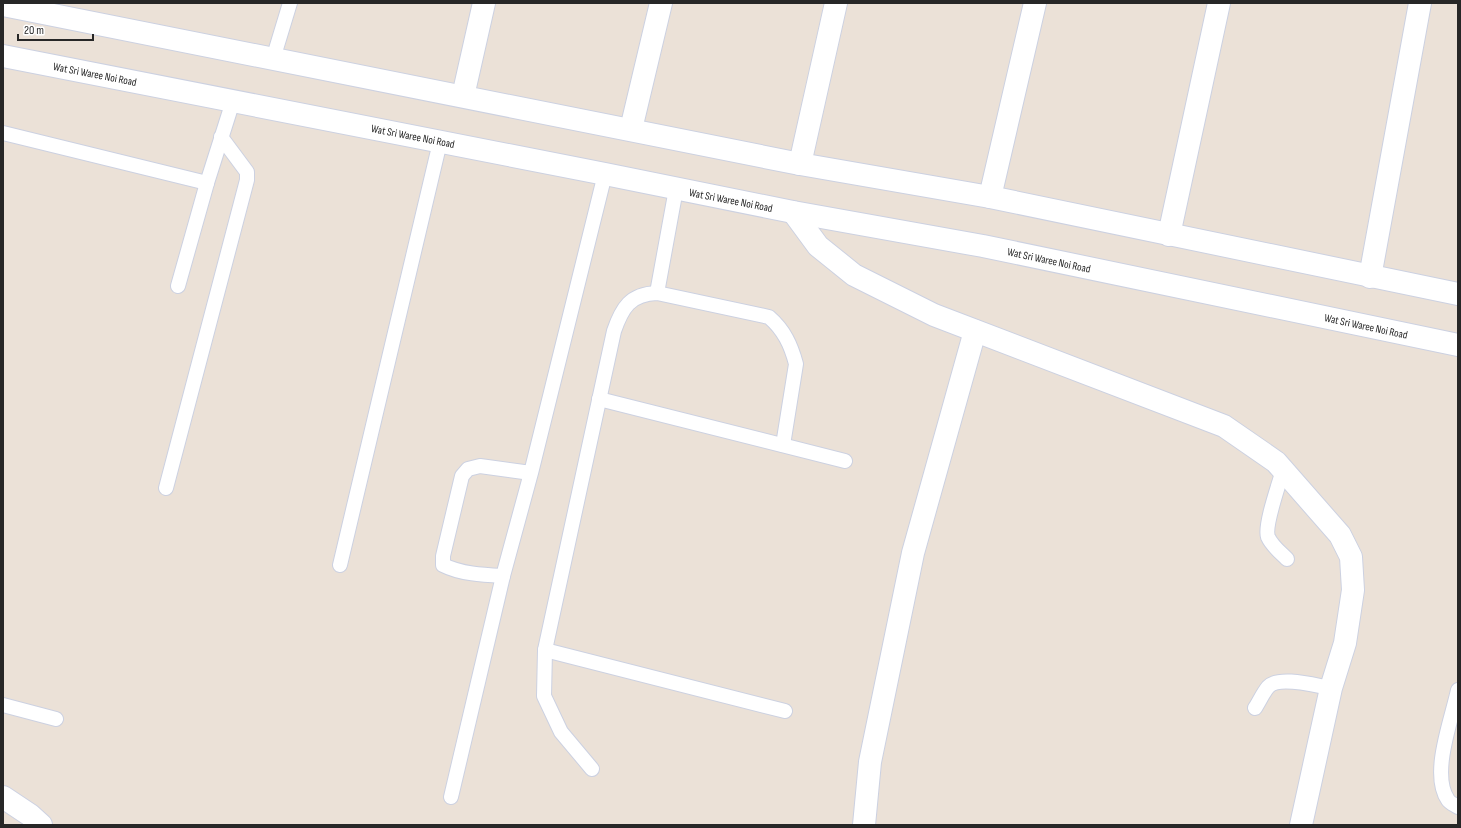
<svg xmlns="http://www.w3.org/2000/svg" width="1461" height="828" font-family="'Sofia Sans Condensed',sans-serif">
<rect width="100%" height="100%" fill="#ebe1d7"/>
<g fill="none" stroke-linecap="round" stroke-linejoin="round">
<g stroke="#ccd1e1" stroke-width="16">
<g id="service">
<polyline points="273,59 290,3"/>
<polyline points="3,133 207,183"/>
<polyline points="178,286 207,183 233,101"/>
<polyline points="657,293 676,189"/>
<polyline points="599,399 845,461"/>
<path d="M1283 470C1279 484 1264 526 1268 537 1272 546 1280 552 1287 559"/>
<path d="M531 473 480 466 468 469 462 476 443 556V565C461 574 483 575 503 576L531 473 605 174"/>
<polyline points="166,488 247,180 247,172 221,137"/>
<polyline points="340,565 440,142"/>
<polyline points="545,650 785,711"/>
<path d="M1458 690C1452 719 1430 774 1448 800 1450 803 1455 805 1458 807"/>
<polyline points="3,705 56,719"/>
<path d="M1255 708C1259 702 1263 693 1268 687 1279 675 1317 686 1331 688"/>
<path d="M592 769 561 732 544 696 545 650 614 331C622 308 630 294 657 293L769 317C784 330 791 345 796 364L783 445"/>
<polyline points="451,797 503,576"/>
</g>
</g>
<g stroke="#ccd1e1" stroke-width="24">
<g id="minor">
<polyline points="463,96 484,3"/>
<polyline points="631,129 661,3"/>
<polyline points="800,164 836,3"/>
<polyline points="990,197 1035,3"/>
<polyline points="793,212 818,246 854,275 934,315 1224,426 1276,462 1340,535 1351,557 1353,590 1345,643 1331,688 1301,825"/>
<polyline points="1169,235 1219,3"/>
<polyline points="1370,277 1420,3"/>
<polyline points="3,797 30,815 41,825"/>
<polyline points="864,825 870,762 913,553 975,331"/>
</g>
</g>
<g stroke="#ccd1e1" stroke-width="24">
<g id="secondary">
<polyline points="3,5 800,164 990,197 1458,294"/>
<polyline points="3,56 605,174 793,212 983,246 1458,345"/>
</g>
</g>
<use href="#service" stroke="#fff" stroke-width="14"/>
<use href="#minor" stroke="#fff" stroke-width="22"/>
<use href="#secondary" stroke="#fff" stroke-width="22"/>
</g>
<g text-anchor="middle" stroke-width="4" stroke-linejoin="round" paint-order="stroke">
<g font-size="11" fill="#272727" stroke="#fff">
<text transform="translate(95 74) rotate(11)" y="4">Wat Sri Waree Noi Road</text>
<text transform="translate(413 136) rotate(11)" y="4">Wat Sri Waree Noi Road</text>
<text transform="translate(731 200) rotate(11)" y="4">Wat Sri Waree Noi Road</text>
<text transform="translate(1049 260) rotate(12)" y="4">Wat Sri Waree Noi Road</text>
<text transform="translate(1366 326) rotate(12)" y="4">Wat Sri Waree Noi Road</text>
</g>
</g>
<rect width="1461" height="828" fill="none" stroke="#272727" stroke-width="8"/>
<path d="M18 34v6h75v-6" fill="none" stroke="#272727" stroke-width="2"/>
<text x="24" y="34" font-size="12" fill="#272727" stroke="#ffffff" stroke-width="3" paint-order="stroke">20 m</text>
</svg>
